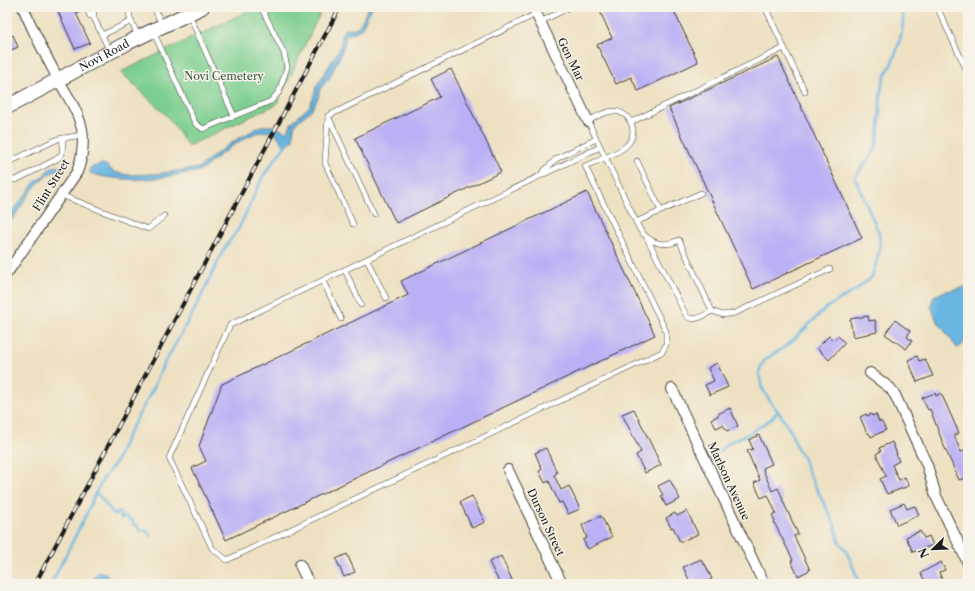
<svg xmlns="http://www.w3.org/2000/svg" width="975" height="591" font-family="'Libre Caslon Text',serif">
<rect width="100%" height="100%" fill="#f7f3e8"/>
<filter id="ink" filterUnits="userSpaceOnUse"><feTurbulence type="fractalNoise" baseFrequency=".025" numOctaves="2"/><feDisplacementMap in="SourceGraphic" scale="8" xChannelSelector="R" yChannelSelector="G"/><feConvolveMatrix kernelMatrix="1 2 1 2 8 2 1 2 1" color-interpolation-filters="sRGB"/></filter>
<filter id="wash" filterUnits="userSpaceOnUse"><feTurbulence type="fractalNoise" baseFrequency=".012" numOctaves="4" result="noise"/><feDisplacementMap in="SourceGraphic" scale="16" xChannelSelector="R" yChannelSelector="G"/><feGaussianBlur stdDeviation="0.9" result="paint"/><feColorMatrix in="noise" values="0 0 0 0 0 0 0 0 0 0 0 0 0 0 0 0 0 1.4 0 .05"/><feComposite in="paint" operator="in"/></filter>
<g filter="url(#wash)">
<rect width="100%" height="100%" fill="#eee1c2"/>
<polygon fill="#7dcf90" stroke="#4c7656" points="256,7 323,7 277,104 188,146 168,117 121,72"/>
<g fill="#69b6e2" stroke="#42697f">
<path d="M368 7H372L361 29 345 36V43L340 57 329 78 320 89 318 98 312 109 295 124 293 133V140L287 145 285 146C281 142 280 137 275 134 260 123 228 149 216 158 210 162 206 169 199 171 195 173 191 172 187 173 154 180 122 183 90 173V168L102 164 106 165 114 172 127 175 156 174 199 168 213 156 234 141 261 126H273L286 132 288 131 292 122 309 107 314 96 316 87 340 48C343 41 338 36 345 29 348 28 352 29 355 28 362 25 365 14 368 7Z"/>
<path d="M62 166 60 170C38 173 20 210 7 227V217L25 196 34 183 43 176 51 167Z"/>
<path d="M965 287H968C968 300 973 345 957 348L936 319 931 306 934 296 943 292Z"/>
<polygon points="98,572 106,573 110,584 88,584"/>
</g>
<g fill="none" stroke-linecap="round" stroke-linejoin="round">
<g stroke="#69b6e2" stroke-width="2.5">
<polyline points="722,479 716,464 714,456 730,442 748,434 771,419 778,411"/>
<path d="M95 493C102 496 103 501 107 506 110 509 111 509 113 514L116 515 117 512 120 513 121 519 125 516 128 517 127 519 133 520V525H137L140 531 146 530 151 536"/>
<polyline points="51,584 86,515 94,496 103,479 116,462 125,440 153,389 163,365 170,354 197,305 224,249 239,228 263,176 285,146 284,143"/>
<path d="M860 584 846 550 839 541 834 523 807 470 804 459 798 450 791 432 780 414 770 401 762 388 759 373 762 364 766 359 789 344 826 308 856 290 872 277 880 249 879 233 855 178C859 168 870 160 875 149 882 131 878 105 882 85 884 75 890 69 893 60 897 52 904 27 903 19 902 15 900 11 899 7"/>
</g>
</g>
<g id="blocks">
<g fill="#bbb0f5">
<polygon points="56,7 82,7 83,10 76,13 90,43 75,49"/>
<polygon points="598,7 672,7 698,62 638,91 631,77 616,84 597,45 612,38"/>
<polygon points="13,35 18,47 7,52 7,38"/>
<polygon points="778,57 862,238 753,289 669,108"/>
<polygon points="451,69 501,172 396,223 355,138 440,97 431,79"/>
<polygon points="587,192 655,335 226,540 192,468 206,461 199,446 222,384 408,295 401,281"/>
<polygon points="868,316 869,321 875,320 877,332 853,337 850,319"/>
<polygon points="895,320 910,331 907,337 912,341 906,349 885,334"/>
<polygon points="829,336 833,340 838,336 845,343 829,360 817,348"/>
<polygon points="917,356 919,361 925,359 933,376 917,382 908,360"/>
<polygon points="717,363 728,387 710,395 705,385 714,381 708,368"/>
<polygon points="935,393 936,396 941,393 959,433 954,435 961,452 964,451 968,461 968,477 959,480 944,446 930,409 928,410 922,398"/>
<polygon points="730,408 738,426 727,431 723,425 716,428 711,419 718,416 718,414"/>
<polygon points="634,409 661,465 645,473 636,455 641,452 622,414"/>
<polygon points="866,414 867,416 871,414 872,416 876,414 879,422 881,421 886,430 871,437 869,433 867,433 860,417"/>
<polygon points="759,435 772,464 763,468 764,470 763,470 772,491 778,488 783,499 782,499 798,534 794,536 810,570 798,576 791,561 793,560 774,522 775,521 772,515 776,513 768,495 761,498 754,483 760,480 747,451 753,449 749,440"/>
<polygon points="892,442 897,454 896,454 899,461 892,465 899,480 905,477 909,486 887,494 880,479 886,476 876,454 881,451 879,448"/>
<polygon points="546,448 557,473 554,475 561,490 569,486 580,509 568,514 562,502 559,503 549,481 545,483 539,471 542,469 535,453"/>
<polygon points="670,480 680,499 666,506 661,496 663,495 658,486"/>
<polygon points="472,496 485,522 472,528 460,502"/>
<polygon points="904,503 907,509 915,506 919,515 897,525 890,509"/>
<polygon points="687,511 698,534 680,542 673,527 671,528 666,518 675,513 677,516"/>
<polygon points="601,516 612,537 588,549 583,540 587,538 582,525"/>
<polygon points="920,531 924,538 929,536 933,545 913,552 906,537"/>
<polygon points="347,554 355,572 344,577 336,559"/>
<polygon points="501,556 513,582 509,584 500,584 489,562"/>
<polygon points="701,559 704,565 705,564 712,579 703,584 691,584 683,567"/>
<polygon points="941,562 945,570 939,572 943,582 938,584 926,584 921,573"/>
</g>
</g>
</g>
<g filter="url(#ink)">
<use href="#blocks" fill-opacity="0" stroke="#3c3a35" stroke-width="1"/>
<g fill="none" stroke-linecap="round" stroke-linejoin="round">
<g stroke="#3c3a35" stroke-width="6">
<g id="lane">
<polyline points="86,7 90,16 93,16"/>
<polyline points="91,7 94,14 93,16 102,35"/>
<polyline points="128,7 130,18 138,36"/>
<polyline points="154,7 162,25"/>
<polyline points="765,7 805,92"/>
<polyline points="937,7 968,73"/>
<polyline points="540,22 570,7"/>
<polyline points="153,31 195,123 203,129 234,116 189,14"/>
<polyline points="110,52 102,35 132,21"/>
<polyline points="234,116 271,101 279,92 287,67 284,53 261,7"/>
<polyline points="328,117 325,163 353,224"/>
<polyline points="631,122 784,48"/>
<path d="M600 147 230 325 169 458 212 548 227 560 662 352 666 345V331L585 166C597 161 618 154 627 145 639 133 631 112 614 111 605 111 596 117 588 121L605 157 640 230C650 243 664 248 679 240L712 311C704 315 696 322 687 317L647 238"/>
<polyline points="637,161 661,211"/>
<polyline points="7,163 58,139 82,135"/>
<polyline points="542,173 556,159 596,139"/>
<polyline points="7,179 16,180 57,159 62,154 63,138"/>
<polyline points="61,195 148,229 164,216"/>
<polyline points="374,214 328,116 536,14"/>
<polyline points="636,222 701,193"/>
<polyline points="367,260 386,298"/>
<polyline points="345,270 361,305"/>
<polyline points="323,281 341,319"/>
<polyline points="712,311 723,315 735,313 830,269"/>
</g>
</g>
<g stroke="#3c3a35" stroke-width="12">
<g id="street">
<polyline points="533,7 588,121"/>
<path d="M7 273 77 172C82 159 84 143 82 129 78 111 67 95 58 79 46 56 33 32 23 7"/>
<polyline points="870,373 890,388 895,395 927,465 936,496 968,563"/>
<polyline points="672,389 764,584"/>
<polyline points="508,470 562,584"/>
<polyline points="300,565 309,584"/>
</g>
</g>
<g stroke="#3c3a35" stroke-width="16">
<g id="secondary">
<path id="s1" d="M7 107 129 42 202 7"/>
</g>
</g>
<use href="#lane" stroke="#fff" stroke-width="5"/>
<use href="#street" stroke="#fff" stroke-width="10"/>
<use href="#secondary" stroke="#fff" stroke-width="14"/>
<g stroke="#1c1c1c" stroke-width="4">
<polyline id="rail" points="35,584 340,7"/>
</g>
<use href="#rail" stroke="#f7f3e8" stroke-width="2.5" stroke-dasharray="8" stroke-linecap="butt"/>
</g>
</g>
<g text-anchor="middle" stroke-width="3" stroke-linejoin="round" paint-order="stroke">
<g font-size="11" fill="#1c1c1c" stroke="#f7f3e8">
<text dy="4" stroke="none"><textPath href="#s1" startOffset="110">Novi Road</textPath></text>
<text transform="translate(571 59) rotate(64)" y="4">Gen Mar</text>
<text transform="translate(51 185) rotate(-58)" y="4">Flint Street</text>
<text transform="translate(729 481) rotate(65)" y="4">Marlson Avenue</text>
<text transform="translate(546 522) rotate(65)" y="4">Durson Street</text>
</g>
<g font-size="11" fill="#3e5b45" stroke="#f7f3e8">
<text x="224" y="80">Novi Cemetery</text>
</g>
</g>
<rect width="975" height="591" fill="none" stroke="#f7f3e8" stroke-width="24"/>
<g transform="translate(933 549) rotate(247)" stroke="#f7f3e8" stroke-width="3" paint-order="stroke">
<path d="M0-3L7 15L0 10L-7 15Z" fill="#1c1c1c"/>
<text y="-6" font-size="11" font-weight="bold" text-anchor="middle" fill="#1c1c1c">N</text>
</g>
</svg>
